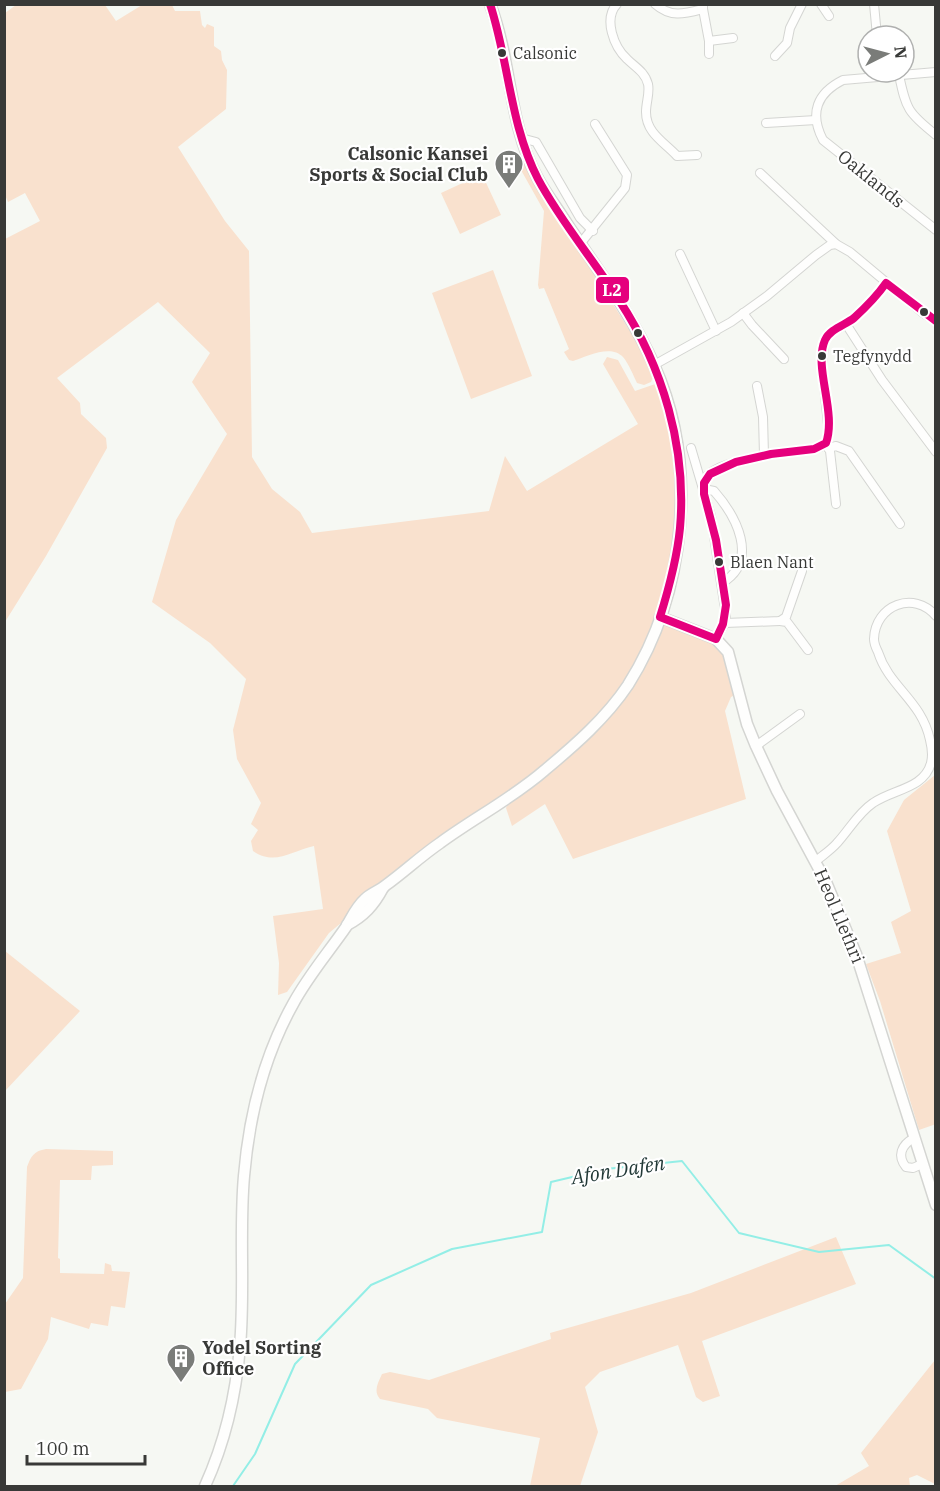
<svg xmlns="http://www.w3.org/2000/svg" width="940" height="1491" font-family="'IBM Plex Serif',serif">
<rect width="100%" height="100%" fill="#f6f8f3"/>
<g fill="#f9e1ce">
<path d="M16 5H105L116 21 142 5H172L175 11H200L202 25 205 28 207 24 214 27V46L221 51 222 60 227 70 226 109 178 147 225 221 249 251 252 457 272 489 300 512 312 533 489 511 505 456 527 491 638 424 603 364 607 357 618 360 635 391 661 382 673 422 680 527 661 617 716 639 728 652 739 693 731 697 725 711 746 799 573 859 545 804 512 826 506 808 509 802 383 888 329 933 287 992 278 995 279 963 273 916 323 909 314 846C291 851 275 866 253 851L251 841 258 830 251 824 261 803 237 759 233 730 246 679 210 643 152 602 176 520 227 434 192 382 210 353 158 302 57 378 80 403 81 414 106 438 107 448 46 556 5 622V239L40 221 25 193 8 202 5 195V13Z"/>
<path d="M512 154 520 157 640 347 653 377 651 382 644 385 637 383C633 375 629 364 623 357 611 344 587 356 573 361L569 360 564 352 569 349 544 288 539 289 538 285 544 211Z"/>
<polygon points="482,174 501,215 460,234 441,193"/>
<polygon points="493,270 532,376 471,399 432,293"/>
<polygon points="935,775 936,1124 919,1130 880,1001 866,964 901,953 891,922 911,911 887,831 904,800"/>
<polygon points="5,951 80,1011 5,1091"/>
<path d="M46 1149 113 1151V1165L92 1166 91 1180H60L58 1258 60 1259V1273L104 1274 105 1263 111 1265 112 1271 130 1272 125 1308 111 1306 108 1326 91 1323 89 1329 51 1317 48 1339 21 1389 5 1392V1304L23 1278 27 1167C31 1156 34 1151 46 1149Z"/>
<path d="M836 1237 856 1284 702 1341 720 1396 703 1402 696 1397 678 1345 600 1372 585 1387 598 1432 580 1486H530L540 1438 437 1418 428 1409 380 1399C373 1391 378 1383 382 1374L390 1372 429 1380 551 1339 550 1333 691 1293Z"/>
<polygon points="935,1360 935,1484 917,1475 909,1478 910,1486 835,1486 869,1466 861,1453"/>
</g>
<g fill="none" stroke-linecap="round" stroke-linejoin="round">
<polyline stroke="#93eee6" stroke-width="2" points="233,1486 255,1454 295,1364 371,1285 452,1249 542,1232 551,1182 606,1169 682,1161 739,1233 819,1252 889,1245 936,1279"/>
<g stroke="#d4d5d2" stroke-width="10">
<g id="street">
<path d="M617 4C603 19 614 47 627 59 635 67 645 72 648 84 650 93 646 102 646 112 646 133 664 142 677 156L697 155"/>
<path d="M655 4C671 18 684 14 703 9V4"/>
<polyline points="821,4 829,16"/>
<polyline points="874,4 877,36"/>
<polyline points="703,9 709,41 709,54"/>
<polyline points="709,41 733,38"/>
<polyline points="775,56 787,43 790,28 802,4"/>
<path d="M936 72 843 80C817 93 809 113 823 140L936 230"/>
<path d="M899 75C906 109 908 113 936 135"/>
<polyline points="766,123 816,120"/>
<polyline points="521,138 536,142 580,218 593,231"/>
<polyline points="760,173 836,244"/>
<polyline points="580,244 625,188 627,175 595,124"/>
<polyline points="680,254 716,331"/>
<polyline points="743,313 752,325 784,359"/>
<polyline points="846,324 882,380 936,452"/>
<polyline points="654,365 731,322 767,296 816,255 830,245 836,244 850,252 923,313 936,321"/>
<polyline points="757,386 763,417 764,455"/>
<polyline points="827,446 830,451 836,504"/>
<polyline points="691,448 711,516 726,616 725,623 716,639"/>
<polyline points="828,448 836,446 849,451 900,524"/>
<path d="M703 486C704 483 704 480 706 477 721 458 790 452 814 449L820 447 826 443 829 434 822 367 824 341 829 334 846 324 873 300 886 283"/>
<path d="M704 489 714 491C736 516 760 560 722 583"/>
<polyline points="780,621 787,622 808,650"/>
<polyline points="725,623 780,621 786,617 802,571"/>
<polyline points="756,746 800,714"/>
<path d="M816 861C823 855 831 850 837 843 849 830 858 813 873 803 893 789 924 789 931 763 933 755 932 748 930 740 922 701 889 687 878 652 876 648 874 643 874 639 875 605 914 590 936 616"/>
<path d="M914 1138C901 1145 897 1156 906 1167L913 1168 922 1164"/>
</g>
</g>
<g stroke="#d4d5d2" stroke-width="13">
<g id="secondary">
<polyline points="660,617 716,639 728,652 747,724 756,746 777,791 826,882 856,954 936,1205"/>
<path d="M347 925C364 916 374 905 383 888"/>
<path d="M205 1486C225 1442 236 1395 240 1346 245 1290 239 1232 244 1176 249 1117 264 1056 293 1004 308 976 328 953 346 927 352 917 356 907 365 899 371 893 379 891 386 885 404 872 421 856 440 843 474 818 513 798 545 770 575 745 606 718 628 685 686 593 699 465 654 365 630 310 592 263 560 213 552 201 543 189 537 177 508 123 512 61 490 4"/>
</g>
</g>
<use href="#street" stroke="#fefefd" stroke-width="8"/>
<use href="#secondary" stroke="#fefefd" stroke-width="10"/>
<g stroke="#fff" stroke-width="12">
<path id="bus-1" d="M490 4C509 62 510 125 538 179 561 222 593 259 619 300 663 367 687 448 680 528 677 559 669 588 660 617L716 639 723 624 726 605 716 540 704 494V483L710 474 736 462 771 454 814 449 826 443C837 412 813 367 825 340 830 329 845 325 854 318 866 307 877 296 886 283L936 321"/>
</g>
<use href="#bus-1" stroke="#e5007d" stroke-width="8"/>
</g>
<defs>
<g id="building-pin" transform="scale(1.5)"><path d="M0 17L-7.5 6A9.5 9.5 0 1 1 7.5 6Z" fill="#7a7c79" stroke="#fff"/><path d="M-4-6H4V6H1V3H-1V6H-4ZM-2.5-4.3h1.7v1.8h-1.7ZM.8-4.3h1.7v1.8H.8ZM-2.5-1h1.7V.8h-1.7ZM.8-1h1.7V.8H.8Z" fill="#fff"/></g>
</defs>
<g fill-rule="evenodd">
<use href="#building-pin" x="509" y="164"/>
<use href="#building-pin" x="181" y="1358"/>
</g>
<g fill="#383937" stroke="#fff" stroke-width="2">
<circle cx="502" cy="53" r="5"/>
<circle cx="924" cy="312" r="5"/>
<circle cx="638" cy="333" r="5"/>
<circle cx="822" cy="356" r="5"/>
<circle cx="719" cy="562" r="5"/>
</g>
<g text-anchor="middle" stroke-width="4.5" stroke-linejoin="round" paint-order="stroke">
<g font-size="16" fill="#383937" stroke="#fff" text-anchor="start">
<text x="513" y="59">Calsonic</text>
<text x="833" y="362">Tegfynydd</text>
<text x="730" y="568">Blaen Nant</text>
</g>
<g font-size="18" font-weight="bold" fill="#383937" stroke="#fff" text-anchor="end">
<text x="488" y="160">Calsonic Kansei<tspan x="488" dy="21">Sports &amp; Social Club</tspan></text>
<text x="202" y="1354" text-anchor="start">Yodel Sorting<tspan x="202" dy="21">Office</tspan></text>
</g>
<g font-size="18" fill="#383937" stroke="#fff">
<text transform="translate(871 179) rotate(39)" y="6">Oaklands</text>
<text transform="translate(839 916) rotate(67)" y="6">Heol Llethri</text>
</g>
<g font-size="20" font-style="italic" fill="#223937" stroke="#fff">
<text transform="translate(618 1170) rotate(-9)" y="7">Afon Dafen</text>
</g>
</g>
<rect stroke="#fff" stroke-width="2" x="595" y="276" width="35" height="28" rx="6" fill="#e5007d"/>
<g font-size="16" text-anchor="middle" font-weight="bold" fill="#fff">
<text x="612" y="296">L2</text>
</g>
<rect width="940" height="1491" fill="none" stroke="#383937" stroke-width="12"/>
<g transform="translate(886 54) rotate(84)"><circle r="28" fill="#ffffff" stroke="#afb0af" stroke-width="1.5"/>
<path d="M0-4.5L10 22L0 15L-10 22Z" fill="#7a7c79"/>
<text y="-9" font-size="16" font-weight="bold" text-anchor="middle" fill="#383937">N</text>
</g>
<path d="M27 1455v9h118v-9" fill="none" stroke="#383937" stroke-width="3"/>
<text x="36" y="1455" font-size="18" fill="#383937" stroke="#ffffff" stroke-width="4.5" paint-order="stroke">100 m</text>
</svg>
